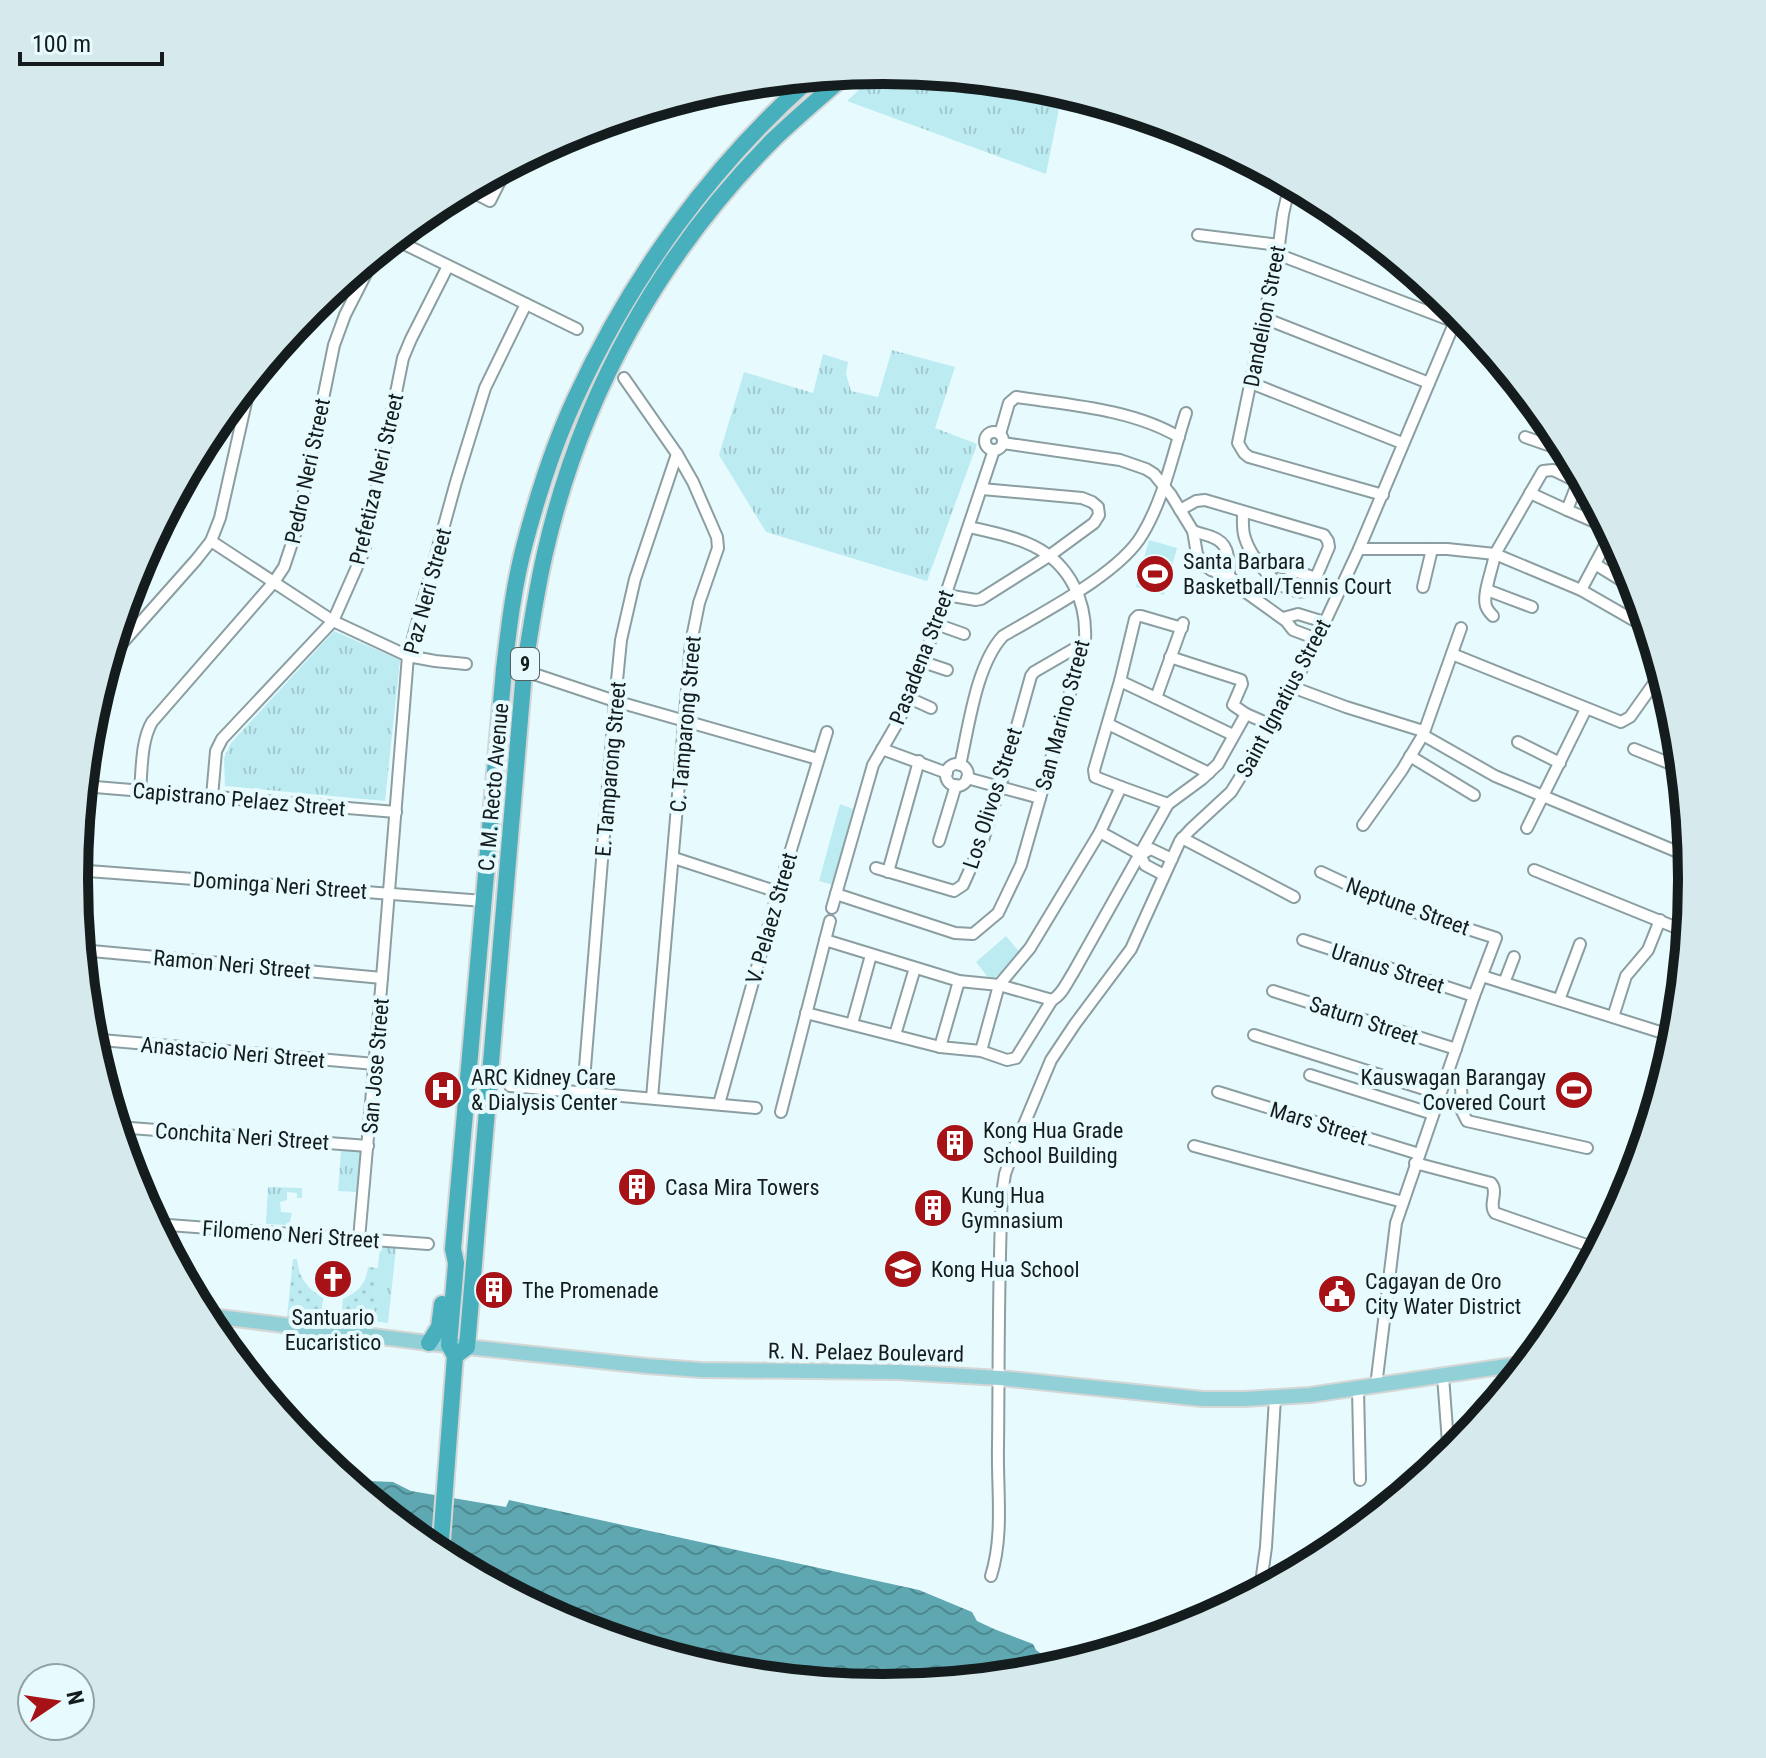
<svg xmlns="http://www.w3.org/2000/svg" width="1766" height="1758" font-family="'Roboto Condensed',sans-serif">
<defs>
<pattern id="grass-tufts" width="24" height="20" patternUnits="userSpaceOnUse" patternTransform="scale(2)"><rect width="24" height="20" fill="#bcebf2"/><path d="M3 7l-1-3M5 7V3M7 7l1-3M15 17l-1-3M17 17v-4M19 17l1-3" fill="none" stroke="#a1c9cf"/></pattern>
<pattern id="garden-dots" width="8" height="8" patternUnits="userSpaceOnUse" patternTransform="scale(2)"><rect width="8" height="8" fill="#bcebf2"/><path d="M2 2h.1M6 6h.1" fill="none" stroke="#a1c9cf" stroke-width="1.8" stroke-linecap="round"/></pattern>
<pattern id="water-waves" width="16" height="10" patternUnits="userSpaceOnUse" patternTransform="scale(2)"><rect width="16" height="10" fill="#5fa8b2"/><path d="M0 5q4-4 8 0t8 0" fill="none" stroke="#4d8890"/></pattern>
</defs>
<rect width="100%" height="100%" fill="#e7fbfe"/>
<g fill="url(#grass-tufts)">
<polygon points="880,70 1041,86 1060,91 1058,114 1046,174 847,101"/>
<polygon points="892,350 955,367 935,428 977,444 927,581 766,532 719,455 744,372 813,393 823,354 848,362 846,374 851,391 878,397"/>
<polygon points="334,631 400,660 385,801 225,786 224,758 231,743"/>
<polygon points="341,1150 360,1152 357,1192 338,1191"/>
<polygon points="268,1187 302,1188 302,1198 297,1198 297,1193 287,1192 287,1200 280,1202 281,1212 292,1213 289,1225 266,1224"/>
<polygon points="380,1247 396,1248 388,1323 372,1321"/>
</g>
<g fill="url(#garden-dots)">
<path d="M293 1259H297C299 1279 307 1288 323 1298L321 1317 298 1315 297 1318 287 1317Z"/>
<path d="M368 1267 378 1268 372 1321 341 1319 343 1299C358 1292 366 1284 368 1267Z"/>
</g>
<g fill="#bcebf2">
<polygon points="1149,540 1177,548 1164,595 1136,587"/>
<polygon points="840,804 853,809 833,885 819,881"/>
<polygon points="1006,936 1022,955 991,981 976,962"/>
</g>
<polygon fill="url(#water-waves)" points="346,1480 393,1482 411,1491 506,1507 509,1500 919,1590 972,1612 977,1621 994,1629 1033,1644 1036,1650 1058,1666 1066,1653 1081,1660 1040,1673 883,1688 725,1672 573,1626 433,1551"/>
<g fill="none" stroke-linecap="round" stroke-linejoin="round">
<g stroke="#8b9ea1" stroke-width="14">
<g id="minor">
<polyline points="1290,184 1283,214 1279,245 1238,443 1244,453 1249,457 1383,495"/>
<polyline points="467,189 490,201 507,167"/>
<polyline points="1198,235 1279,245"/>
<polyline points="394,239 577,329"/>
<polyline points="1277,254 1455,322"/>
<polyline points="1264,318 1429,383"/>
<polyline points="624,378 677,454 693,482 717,537 718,548 699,603 691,643 652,1098"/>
<polyline points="1251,383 1402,443"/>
<circle cx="994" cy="441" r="9"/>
<path d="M1000 434 1009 403 1016 397C1069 405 1132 409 1179 437"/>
<polyline points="1525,437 1568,452"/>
<polyline points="1003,443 1120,460 1146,469 1154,474 1171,495 1193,531 1197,554 1203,564 1211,570 1229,576 1247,593 1286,621 1293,630 1317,639"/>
<polyline points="1578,482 1567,510 1609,528"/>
<polyline points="1530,493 1567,510"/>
<path d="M1180 510 1196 501 1205 500 1324 535 1328 541 1329 547 1311 589C1285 602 1252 561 1245 538 1242 530 1243 521 1243 512"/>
<path d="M1193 531C1200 534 1205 534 1212 537 1231 544 1228 560 1229 576"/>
<polyline points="211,541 333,621 408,656 435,661 466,664"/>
<polyline points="1359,549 1447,549 1495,554 1543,471 1553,470 1586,486"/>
<polyline points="1257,559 1316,578"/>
<polyline points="1595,564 1637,590"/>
<polyline points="1423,587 1432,549"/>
<polyline points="1487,590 1532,607"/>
<polyline points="1581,590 1649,629"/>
<polyline points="946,595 976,600 981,599 1049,556 1094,523 1099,515 1098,507 1092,502 1082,498 982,489"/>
<path d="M1493 616C1491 614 1487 609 1486 606 1482 594 1493 568 1495 554L1581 590 1611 534"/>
<polyline points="1283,618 1298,614 1324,622"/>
<polyline points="1183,623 1156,698 1233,735"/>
<polyline points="936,624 964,634"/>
<polyline points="1452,654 1621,722 1630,717 1662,672"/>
<polyline points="109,658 196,560 211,541 220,518 251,380"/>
<polyline points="923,662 947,670"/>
<polyline points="504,669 537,675 615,701 818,759"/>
<polyline points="1120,681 1156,698"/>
<polyline points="1292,687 1346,707 1423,731"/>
<polyline points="909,698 931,708"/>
<polyline points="1246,714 1262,721"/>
<polyline points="1108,724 1209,773"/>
<polyline points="1423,735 1495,776 1690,857"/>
<polyline points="1518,742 1560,763"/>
<polyline points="882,749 947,773"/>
<polyline points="1634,749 1681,768"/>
<polyline points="1410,756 1474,795"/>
<circle cx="957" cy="775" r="11"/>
<path d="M960 765C969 726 976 665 1003 636 1043 612 1119 574 1142 535 1164 499 1173 453 1186 413"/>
<polyline points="967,778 1040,798"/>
<polyline points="83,786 396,812"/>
<polyline points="1121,787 1168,804"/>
<path d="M140 791C142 769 141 741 152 722L274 582 284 567 296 531 334 345 345 315 376 254"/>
<polyline points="212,797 216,751 222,739 333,621 364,551 403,358 411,339 448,266"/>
<polyline points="1363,825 1402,770 1423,735 1461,628"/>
<polyline points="1527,828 1586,709"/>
<polyline points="1100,832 1140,854 1145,865 1164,875"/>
<polyline points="1182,838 1294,897"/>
<polyline points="939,841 956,785"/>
<polyline points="1142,854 1151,849 1172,859"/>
<polyline points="674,858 778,892"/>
<polyline points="876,868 954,891 963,885 982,843 1000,787 1031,676 1034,672 1084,643"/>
<polyline points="75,870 484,901"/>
<polyline points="1534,870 1687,932"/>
<polyline points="888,872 919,761"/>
<polyline points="1321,872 1387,903 1496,938 1474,996 1396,1223 1376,1386"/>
<path d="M836 894 955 933 973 934 998 913 1021 865 1085 640C1086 620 1083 603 1074 586 1052 543 1012 537 969 527"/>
<polyline points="832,908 873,765 899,720 923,662 994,450"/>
<polyline points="825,940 959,981 999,985 1030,948 1100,832 1121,787 1095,777 1094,770 1120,681 1135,619 1138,616 1141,616 1182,628"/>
<polyline points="1303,940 1474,996"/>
<polyline points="81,950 382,978"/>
<polyline points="1482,976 1676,1037"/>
<path d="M959 981 940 1047 981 1051 1007 1060 1016 1058 1052 1000C1062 995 1067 982 1073 973L1168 804 1202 779 1218 764 1246 714 1233 705 1242 684 1241 680 1170 657"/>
<polyline points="1504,983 1514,957"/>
<polyline points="1273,991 1456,1049"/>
<polyline points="1559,1000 1580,944"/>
<polyline points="806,1013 940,1047"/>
<polyline points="1613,1017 1626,976 1648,950 1660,920"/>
<polyline points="852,1024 871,955"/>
<polyline points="1665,1034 1677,998"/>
<polyline points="895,1035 915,968"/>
<polyline points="1254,1035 1440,1094"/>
<polyline points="90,1039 375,1064"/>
<polyline points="981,1051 999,985 1052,1000"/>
<polyline points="1310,1075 1433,1114"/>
<polyline points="1446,1078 1456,1081 1461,1085 1462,1111 1467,1121 1587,1148"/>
<polyline points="510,1086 756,1108"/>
<polyline points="583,1092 615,701 621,640 635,579 677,454"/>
<polyline points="1218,1092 1419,1154"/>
<polyline points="719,1104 778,892 827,732"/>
<polyline points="781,1112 830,921"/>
<polyline points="117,1127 368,1146"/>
<polyline points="1194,1146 1403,1202"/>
<path d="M1415 1163 1491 1183C1499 1192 1488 1204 1495 1213L1598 1249"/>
<polyline points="155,1224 428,1244"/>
<polyline points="359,1239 382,978 408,656 456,482 485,388 526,304"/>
<polyline points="1443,1376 1449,1456"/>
<polyline points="1358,1389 1360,1480"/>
<path d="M991 1576C1004 1535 997 1489 998 1447 999 1363 998 1278 1002 1194L1005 1174 1015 1146 1051 1060 1075 1024 1131 949 1180 841 1190 830 1231 792 1274 723 1317 639 1359 549 1459 312"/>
<polyline points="1260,1590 1266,1547 1275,1398"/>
</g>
</g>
<g stroke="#d5d6d6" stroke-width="18">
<polyline id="major" points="203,1315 429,1343 647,1366 701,1370 897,1372 1000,1378 1203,1399 1245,1399 1310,1395 1527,1363"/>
</g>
<g stroke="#d5d6d6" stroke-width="20">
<g id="highway">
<polyline points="429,1343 439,1327 442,1304"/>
<path d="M455 1356 467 1347 524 672C530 632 536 592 545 553 581 395 660 253 775 138 798 116 823 95 847 74"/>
<path d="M440 1555 455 1356 449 1345 456 1263 453 1249 504 669C509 626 514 584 525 543 538 494 554 444 575 399 631 277 711 166 812 77"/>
</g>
</g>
<use href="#minor" stroke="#fff" stroke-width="10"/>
<use href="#major" stroke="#91d0d7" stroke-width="14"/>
<use href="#highway" stroke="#48b0bd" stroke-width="16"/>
</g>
<defs>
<g id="stadium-disc" transform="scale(2)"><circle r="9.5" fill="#a71217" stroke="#e7fbfe"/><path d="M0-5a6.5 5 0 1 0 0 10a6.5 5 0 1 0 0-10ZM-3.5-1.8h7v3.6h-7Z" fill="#fff"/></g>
<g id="hospital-disc" transform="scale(2)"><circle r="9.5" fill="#a71217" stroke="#e7fbfe"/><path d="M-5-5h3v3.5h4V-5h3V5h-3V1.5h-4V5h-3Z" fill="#fff"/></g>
<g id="building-disc" transform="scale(2)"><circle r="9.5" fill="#a71217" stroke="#e7fbfe"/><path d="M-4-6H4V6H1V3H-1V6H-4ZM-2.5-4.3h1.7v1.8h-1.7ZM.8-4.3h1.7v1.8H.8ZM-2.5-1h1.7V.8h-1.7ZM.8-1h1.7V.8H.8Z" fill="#fff"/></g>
<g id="school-disc" transform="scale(2)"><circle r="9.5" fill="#a71217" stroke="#e7fbfe"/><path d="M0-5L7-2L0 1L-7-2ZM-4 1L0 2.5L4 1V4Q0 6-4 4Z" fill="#fff"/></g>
<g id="church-disc" transform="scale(2)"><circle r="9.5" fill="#a71217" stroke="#e7fbfe"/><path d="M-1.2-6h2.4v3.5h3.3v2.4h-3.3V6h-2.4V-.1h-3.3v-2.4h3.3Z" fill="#fff"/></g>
<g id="civic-disc" transform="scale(2)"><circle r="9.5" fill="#a71217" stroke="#e7fbfe"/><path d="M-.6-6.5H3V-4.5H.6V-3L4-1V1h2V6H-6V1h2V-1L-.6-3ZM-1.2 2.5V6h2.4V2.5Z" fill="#fff"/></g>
</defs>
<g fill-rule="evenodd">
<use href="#stadium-disc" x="1155" y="574"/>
<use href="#hospital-disc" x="443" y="1090"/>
<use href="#stadium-disc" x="1574" y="1090"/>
<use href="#building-disc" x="955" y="1143"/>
<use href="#building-disc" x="637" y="1187"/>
<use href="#building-disc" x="933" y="1208"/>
<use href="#school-disc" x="903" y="1269"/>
<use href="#church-disc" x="333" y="1279"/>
<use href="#building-disc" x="494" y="1290"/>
<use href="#civic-disc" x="1337" y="1294"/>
</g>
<g text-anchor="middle" stroke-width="8" stroke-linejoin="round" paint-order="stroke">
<rect fill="#e7fbfe" stroke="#545f60" stroke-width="2" x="511" y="648" width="28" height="32" rx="6"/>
<g font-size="20" font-weight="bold" fill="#151c1d">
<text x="525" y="671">9</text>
</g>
<g font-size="22" fill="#151c1d" stroke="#e7fbfe">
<text transform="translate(1264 316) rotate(-79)" y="8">Dandelion Street</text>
<text transform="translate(307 471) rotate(-78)" y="8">Pedro Neri Street</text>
<text transform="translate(376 479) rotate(-77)" y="8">Prefetiza Neri Street</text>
<text transform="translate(427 591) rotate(-75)" y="8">Paz Neri Street</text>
<text transform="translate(921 657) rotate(-69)" y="8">Pasadena Street</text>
<text transform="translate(1283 698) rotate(-62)" y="8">Saint Ignatius Street</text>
<text transform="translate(1062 715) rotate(-75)" y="8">San Marino Street</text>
<text transform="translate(685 724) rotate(-85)" y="8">C. Tamparong Street</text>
<text transform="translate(610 769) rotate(-85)" y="8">E. Tamparong Street</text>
<text transform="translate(493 787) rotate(-85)" y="8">C. M. Recto Avenue</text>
<text transform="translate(992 798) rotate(-72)" y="8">Los Olivos Street</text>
<text transform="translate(239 799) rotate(5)" y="8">Capistrano Pelaez Street</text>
<text transform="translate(280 885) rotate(4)" y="8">Dominga Neri Street</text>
<text transform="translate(1408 906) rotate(20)" y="8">Neptune Street</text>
<text transform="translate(771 918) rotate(-74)" y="8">V. Pelaez Street</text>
<text transform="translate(232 964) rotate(5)" y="8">Ramon Neri Street</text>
<text transform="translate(1388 968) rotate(18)" y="8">Uranus Street</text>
<text transform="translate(1364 1020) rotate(18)" y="8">Saturn Street</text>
<text transform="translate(233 1052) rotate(5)" y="8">Anastacio Neri Street</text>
<text transform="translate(375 1066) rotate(-85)" y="8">San Jose Street</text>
<text transform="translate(1319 1123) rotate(17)" y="8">Mars Street</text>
<text transform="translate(242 1136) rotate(4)" y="8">Conchita Neri Street</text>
<text transform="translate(291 1234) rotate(4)" y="8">Filomeno Neri Street</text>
<text transform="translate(866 1352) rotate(1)" y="8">R. N. Pelaez Boulevard</text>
</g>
<g font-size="22" fill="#151c1d" stroke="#e7fbfe" text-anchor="start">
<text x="1183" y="569">Santa Barbara<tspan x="1183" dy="25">Basketball/Tennis Court</tspan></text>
<text x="471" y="1085">ARC Kidney Care<tspan x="471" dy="25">&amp; Dialysis Center</tspan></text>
<text x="1546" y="1085" text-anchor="end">Kauswagan Barangay<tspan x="1546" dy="25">Covered Court</tspan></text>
<text x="983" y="1138">Kong Hua Grade<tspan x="983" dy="25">School Building</tspan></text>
<text x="665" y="1195">Casa Mira Towers</text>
<text x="961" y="1203">Kung Hua<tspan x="961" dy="25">Gymnasium</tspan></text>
<text x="931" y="1277">Kong Hua School</text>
<text x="1365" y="1289">Cagayan de Oro<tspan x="1365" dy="25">City Water District</tspan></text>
<text x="522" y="1298">The Promenade</text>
<text x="333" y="1325" text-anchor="middle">Santuario<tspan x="333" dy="25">Eucaristico</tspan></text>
</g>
</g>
<path d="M0 0H1766V1758H0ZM88 879a795 795 0 1 1 1590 0a795 795 0 1 1-1590 0Z" fill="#d6e9ec" fill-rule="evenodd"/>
<path fill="none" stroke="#151c1d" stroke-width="10" d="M88 879a795 795 0 1 1 1590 0a795 795 0 1 1-1590 0Z"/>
<g transform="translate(56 1702) rotate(77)"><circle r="38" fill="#e7fbfe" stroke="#93a2a4" stroke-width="2"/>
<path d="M0-6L14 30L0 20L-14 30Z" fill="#a71217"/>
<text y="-12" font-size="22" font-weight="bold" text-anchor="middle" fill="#151c1d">N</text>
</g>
<path d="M20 52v12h142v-12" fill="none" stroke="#151c1d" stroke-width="4"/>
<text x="32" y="52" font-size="24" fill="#151c1d" stroke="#e7fbfe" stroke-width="6" paint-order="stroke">100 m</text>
</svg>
